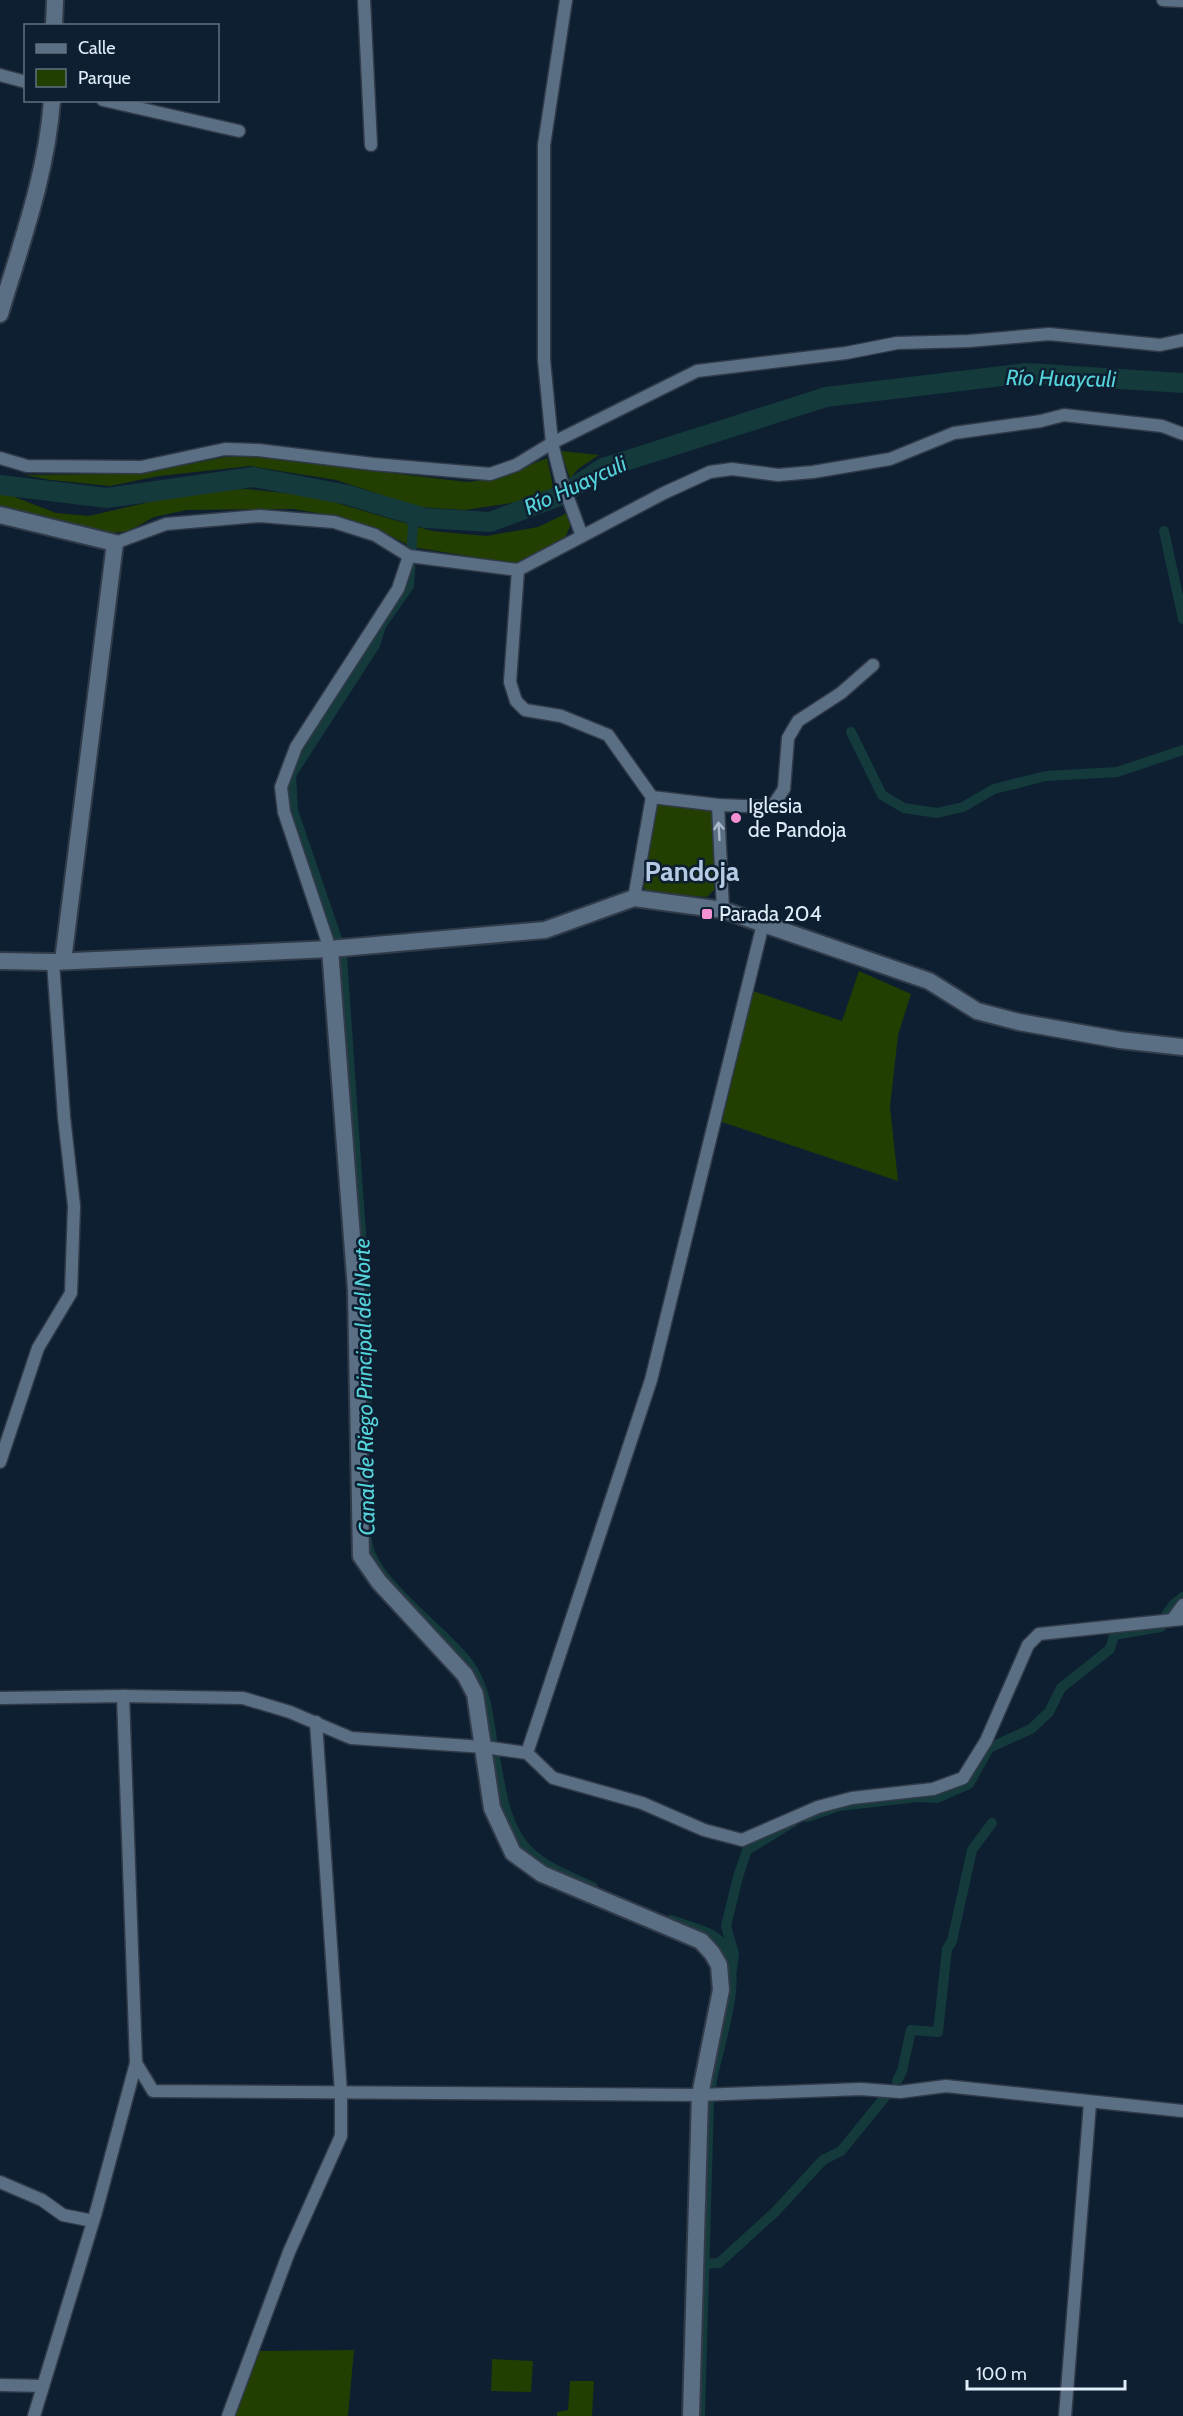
<svg xmlns="http://www.w3.org/2000/svg" width="1183" height="2416" font-family="Cabin,sans-serif">
<rect width="100%" height="100%" fill="#0d1f31"/>
<g fill="#223e00">
<polygon points="561,451 599,455 578,469 570,479"/>
<polygon points="226,457 255,457 467,482 495,479 547,458 554,491 511,503 465,510 419,507 336,480 250,466 159,476 110,486 51,480 24,475 110,474 168,468"/>
<polygon points="247,489 313,496 432,531 486,536 538,527 567,513 571,524 565,538 517,564 412,547 385,533 341,517 293,509 187,510 154,517 129,531 111,533 0,508 0,494 7,494 56,513 89,516 197,491"/>
<polygon points="658,804 705,808 714,812 714,890 707,897 647,892 644,887 654,811"/>
<polygon points="859,971 911,994 898,1035 890,1107 898,1181 722,1122 753,991 842,1021"/>
<polygon points="354,2350 348,2416 234,2416 258,2351"/>
<polygon points="492,2359 533,2361 531,2392 491,2391"/>
<polygon points="570,2381 594,2381 592,2416 557,2416 557,2412 568,2410"/>
</g>
<g fill="none" stroke-linecap="round" stroke-linejoin="round">
<g stroke="#143a3c" stroke-width="10">
<polyline points="1164,531 1183,619"/>
<polyline points="851,732 882,795 904,808 937,813 963,807 994,789 1046,776 1117,772 1183,750"/>
<polyline points="337,939 293,811 291,775 375,645 381,626 409,586 413,526 409,513"/>
<polyline points="342,956 368,1337 366,1423"/>
<path d="M367 1540C370 1580 445 1631 469 1664 485 1687 488 1713 492 1739"/>
<polyline points="1166,1615 1174,1604 1183,1597"/>
<path d="M495 1758C501 1789 505 1830 531 1853 548 1869 572 1877 593 1887"/>
<polyline points="807,1817 839,1806 917,1797 937,1798 969,1784 989,1748 1031,1729 1049,1712 1061,1688 1110,1649 1114,1635 1161,1627"/>
<path d="M671 1920C687 1926 709 1930 721 1942 748 1972 716 2050 711 2086"/>
<polyline points="732,1969 734,1954 726,1926 738,1877 747,1850 793,1822"/>
<polyline points="897,2081 902,2071 911,2030 938,2032 947,1949 952,1941 972,1850 992,1823"/>
<polyline points="704,2264 719,2263 775,2212 823,2160 841,2151 885,2097"/>
<polyline points="700,2416 709,2103"/>
</g>
<polyline stroke="#143a3c" stroke-width="20" points="0,485 107,498 253,477 348,495 425,518 490,522 562,495 603,468 826,397 1027,373 1183,383"/>
<g stroke="#313a49" stroke-width="15">
<g id="street">
<polyline points="364,0 371,145"/>
<polyline points="566,0 544,145 544,360 552,443 561,479 582,536"/>
<polyline points="1163,0 1183,1"/>
<polyline points="0,75 26,82"/>
<polyline points="103,100 239,131"/>
<polyline points="0,458 27,466 141,467 225,449 258,450 373,464 490,474 516,465 552,443 697,371 846,353 897,343 969,341 1049,334 1160,345 1183,340"/>
<polyline points="115,543 166,524 260,516 334,522 375,535 409,556 518,570 664,493 710,472 732,469 778,475 813,472 890,459 954,433 1041,421 1064,415 1162,426 1183,434"/>
<polyline points="518,570 510,682 516,701 525,710 561,716 608,735 652,797"/>
<polyline points="718,805 772,807 784,789 788,738 798,721 841,693 873,665"/>
<polyline points="634,898 652,797 718,805 723,910"/>
<polyline points="330,949 284,812 281,787 296,747 398,589 409,556"/>
<polyline points="0,1462 38,1348 71,1293 74,1206 64,1117 53,962"/>
<polyline points="1172,1620 1183,1605"/>
<polyline points="0,1698 123,1696 243,1698 290,1712 351,1738 484,1747 527,1753 553,1778 642,1803 704,1830 742,1840 818,1807 852,1798 933,1789 963,1778 986,1741 1028,1645 1039,1634 1183,1619"/>
<polyline points="527,1753 651,1380 763,924"/>
<polyline points="136,2063 153,2091 700,2095 861,2089 900,2092 946,2086 1183,2111"/>
<polyline points="0,2182 42,2200 63,2215 93,2221"/>
<polyline points="0,2385 43,2386"/>
<polyline points="34,2416 96,2212 136,2063 123,1696"/>
<polyline points="228,2416 289,2252 341,2136 341,2094 316,1722"/>
<polyline points="1065,2416 1090,2103"/>
</g>
</g>
<g stroke="#313a49" stroke-width="20">
<g id="secondary">
<polyline points="54,26 55,0"/>
<path d="M0 314C21 244 47 173 52 100"/>
<polyline points="0,515 115,543 63,961"/>
<polyline points="330,949 356,1290 361,1556 379,1582 465,1675 475,1694 492,1808 513,1853 542,1874 701,1941 712,1953 719,1965 721,1990 700,2095 691,2416"/>
<polyline points="0,961 53,962 330,949 545,930 634,898 723,910 929,981 977,1011 1019,1022 1120,1040 1183,1047"/>
</g>
</g>
<use href="#street" stroke="#5a6f84" stroke-width="12"/>
<use href="#secondary" stroke="#5a6f84" stroke-width="16"/>
</g>
<defs><path id="oneway-shaft" d="M-6 0H5M1.5-3L5.5 0L1.5 3" fill="none" stroke-width="1.6" stroke-linecap="round" stroke-linejoin="round" transform="scale(1.5)"/></defs>
<use stroke="#aabaca" href="#oneway-shaft" transform="translate(719 831) rotate(-93)"/>
<g fill="#f491d3" stroke="#0d1f31" stroke-width="2">
<circle cx="736" cy="818" r="6"/>
<rect x="701" y="908" width="12" height="12" rx="3"/>
</g>
<g text-anchor="middle" stroke-width="5" stroke-linejoin="round" paint-order="stroke">
<g font-size="21" fill="#e0ecf8" stroke="#0d1f31" text-anchor="start">
<text x="748" y="813">Iglesia<tspan x="748" dy="24">de Pandoja</tspan></text>
<text x="719" y="921">Parada 204</text>
</g>
<g font-size="22" font-style="italic" fill="#56d3da" stroke="#0d1f31">
<text transform="translate(1061 378) rotate(1)" y="8">Río Huayculi</text>
<text transform="translate(575 485) rotate(-25)" y="8">Río Huayculi</text>
<text transform="translate(364 1387) rotate(-91)" y="8">Canal de Riego Principal del Norte</text>
</g>
<g font-size="27" font-weight="bold" fill="#b5cbe4" stroke="#0d1f31">
<text x="692" y="881">Pandoja</text>
</g>
</g>
<rect x="24" y="24" width="195" height="78" fill="#0d1f31" stroke="#617181" stroke-width="1.5"/>
<rect x="36" y="44" width="30" height="9" fill="#5a6f84" stroke="#617181" stroke-width="1.5"/>
<text x="78" y="54" font-size="18" fill="#e0ecf8">Calle</text>
<rect x="36" y="69" width="30" height="18" fill="#223e00" stroke="#617181" stroke-width="1.5"/>
<text x="78" y="84" font-size="18" fill="#e0ecf8">Parque</text>
<path d="M967 2380v9h158v-9" fill="none" stroke="#e0ecf8" stroke-width="3"/>
<text x="976" y="2380" font-size="18" fill="#e0ecf8" stroke="#0d1f31" stroke-width="4.5" paint-order="stroke">100 m</text>
</svg>
